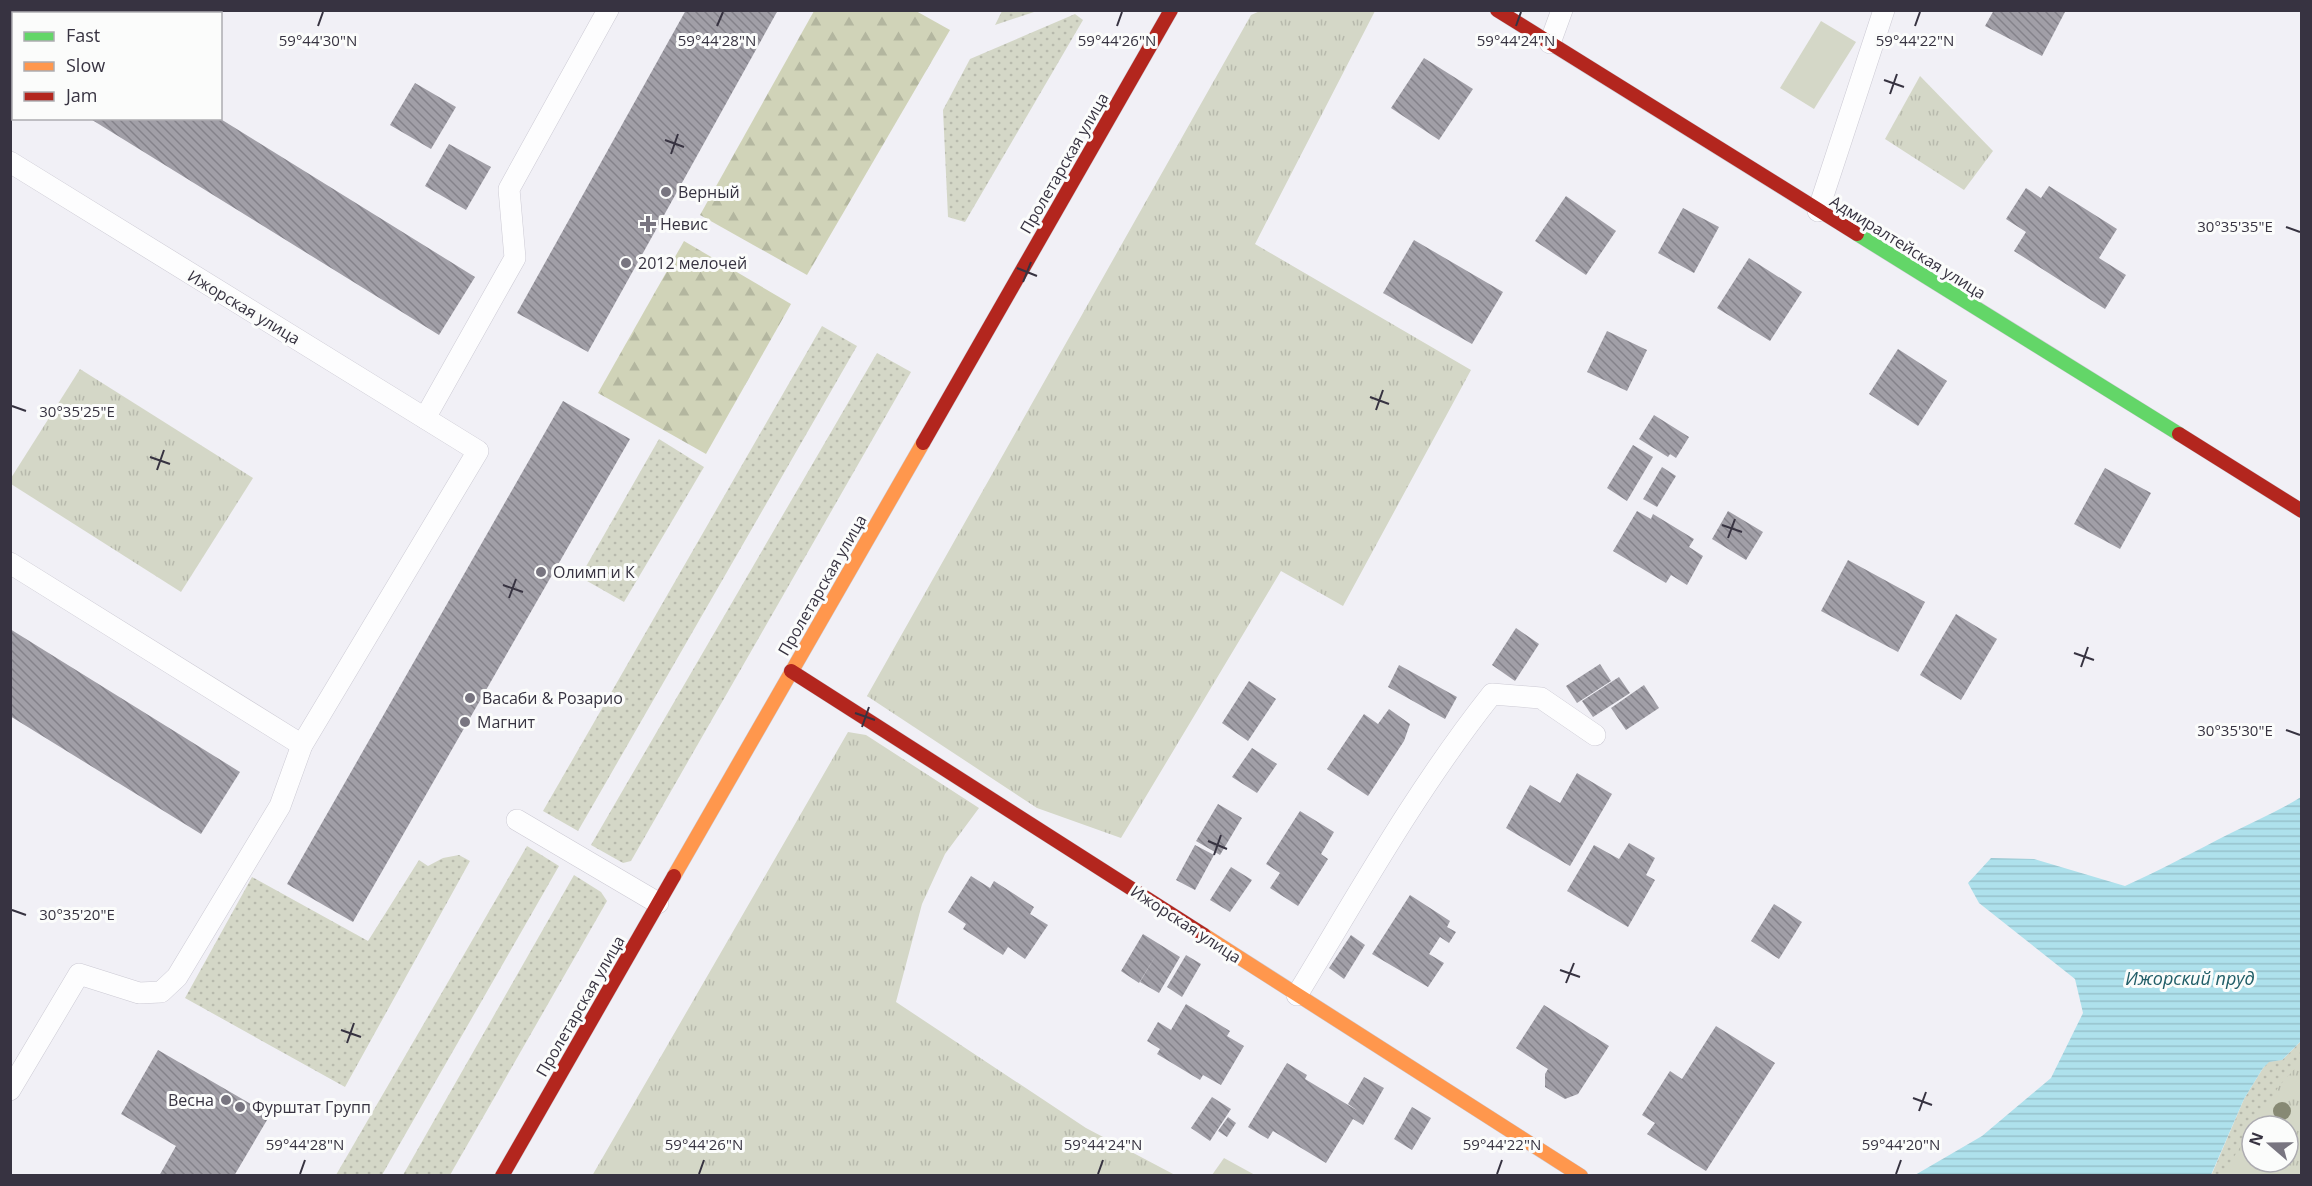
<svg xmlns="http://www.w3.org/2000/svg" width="2312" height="1186" font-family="'Open Sans',sans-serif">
<defs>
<pattern id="grass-dots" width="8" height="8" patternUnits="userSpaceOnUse" patternTransform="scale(1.5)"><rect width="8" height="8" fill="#d4d7c7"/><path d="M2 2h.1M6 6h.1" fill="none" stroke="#b7b9ac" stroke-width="1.8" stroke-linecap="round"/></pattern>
<pattern id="forest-firs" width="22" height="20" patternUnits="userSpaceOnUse" patternTransform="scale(1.5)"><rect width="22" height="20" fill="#d0d3b8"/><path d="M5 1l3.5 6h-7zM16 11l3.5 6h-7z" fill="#b3b69f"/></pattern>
<pattern id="park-tufts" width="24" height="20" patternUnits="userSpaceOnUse" patternTransform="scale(1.5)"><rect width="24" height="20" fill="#d4d7c7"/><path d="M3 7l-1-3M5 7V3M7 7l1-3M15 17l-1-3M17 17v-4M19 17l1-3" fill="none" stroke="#b7b9ac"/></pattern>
<pattern id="water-rules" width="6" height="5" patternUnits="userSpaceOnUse" patternTransform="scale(1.5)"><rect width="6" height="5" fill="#aee1ec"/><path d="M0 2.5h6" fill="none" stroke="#96c2cc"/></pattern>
<pattern id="building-back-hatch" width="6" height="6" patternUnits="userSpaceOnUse" patternTransform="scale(1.5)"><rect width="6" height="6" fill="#a19fa7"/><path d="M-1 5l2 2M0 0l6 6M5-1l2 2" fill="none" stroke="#84828a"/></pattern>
</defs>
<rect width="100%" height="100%" fill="#f1f0f6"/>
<g fill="url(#grass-dots)">
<polygon points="1002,11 1002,10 1037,11 995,25"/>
<polygon points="1075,14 1083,20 965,222 948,217 943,110 970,59"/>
<polygon points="822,326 857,346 578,831 543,811"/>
<polygon points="877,353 911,372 631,861 623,863 591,845"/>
<polygon points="659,439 704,467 624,602 580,577"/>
<polygon points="527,846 559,866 382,1175 336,1175"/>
<polygon points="459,855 470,861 345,1087 185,998 252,877 368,941 419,860 428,866 443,858"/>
<polygon points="574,875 601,892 607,901 450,1175 403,1175"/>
<polygon points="2301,1041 2301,1108 2288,1126 2252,1126 2253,1175 2211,1176 2244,1099 2263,1068 2268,1062 2282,1060"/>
</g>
<g fill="url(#forest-firs)">
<polygon points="814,11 916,11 950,30 807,275 700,215"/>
<polygon points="684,241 791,304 706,454 598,393"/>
</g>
<g fill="url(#park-tufts)">
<polygon points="1260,11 1375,11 1255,244 1471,370 1343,606 1281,571 1121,838 1037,808 867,696 1251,15"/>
<polygon points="1920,76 1993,151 1964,190 1885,139"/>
<polygon points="80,369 253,478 181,592 11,484 11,478"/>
<polygon points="848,732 866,735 979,808 945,854 922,904 896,1002 1086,1128 1175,1175 592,1176"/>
<polygon points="2301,1062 2301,1175 2222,1175 2252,1129 2252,1162 2288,1162 2288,1126 2254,1126 2279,1086"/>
<polygon points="1224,1158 1255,1175 1212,1175"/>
</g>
<polygon fill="#d4d7c7" points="1821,21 1856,42 1814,109 1780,88"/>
<path fill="url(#water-rules)" d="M2301 797V1041L2282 1060 2269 1062 2263 1068 2244 1099 2211 1175H1915L1982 1136 2051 1078 2083 1013 2075 979 1979 903 1968 883 1991 858 2034 859 2125 886C2161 870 2195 851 2231 833 2255 821 2279 811 2301 797Z"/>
<g fill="url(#building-back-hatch)">
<polygon points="686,10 778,10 588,352 517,313"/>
<polygon points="1994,10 2066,10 2042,56 1985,26"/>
<polygon points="14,45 14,72 10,70 10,50"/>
<polygon points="1424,58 1473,89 1439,140 1391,108"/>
<polygon points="415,83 456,107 431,149 390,125"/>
<polygon points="89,118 219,118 475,277 439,335"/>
<polygon points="449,144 491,167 466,210 425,186"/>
<polygon points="2049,186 2117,229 2099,258 2126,275 2105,309 2014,251 2026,232 2006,219 2026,188 2041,198"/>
<polygon points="1566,196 1616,231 1586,275 1535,241"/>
<polygon points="1683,208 1719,227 1694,273 1658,253"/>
<polygon points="1414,240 1503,292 1472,344 1383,293"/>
<polygon points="1749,258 1802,292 1770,341 1717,308"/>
<polygon points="1607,331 1647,350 1627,391 1587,372"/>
<polygon points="1898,349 1947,381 1918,426 1869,394"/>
<polygon points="563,401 630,439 353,922 287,884"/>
<polygon points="1654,415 1689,437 1676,458 1670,454 1668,457 1639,439"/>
<polygon points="1633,445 1653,457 1627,501 1607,488"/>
<polygon points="1662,467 1676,476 1657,507 1643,499"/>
<polygon points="2105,468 2151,493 2120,549 2074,524"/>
<polygon points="1637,511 1651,519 1653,514 1694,539 1689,547 1703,556 1687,585 1671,575 1666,583 1613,551"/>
<polygon points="1728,511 1763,532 1746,560 1712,539"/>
<polygon points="1848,560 1925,602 1898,652 1821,611"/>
<polygon points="1956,614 1997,639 1961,700 1920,675"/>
<polygon points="1516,628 1539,644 1515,681 1492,665"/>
<polygon points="10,629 240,772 201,834 10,716"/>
<polygon points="1600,664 1611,681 1577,703 1566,686"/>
<polygon points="1399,665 1457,697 1445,719 1388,687"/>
<polygon points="1619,677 1630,693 1593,717 1582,701"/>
<polygon points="1249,681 1276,699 1248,741 1222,723"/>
<polygon points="1644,685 1659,708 1626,730 1611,708"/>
<polygon points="1389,709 1410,724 1404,741 1368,796 1327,769 1364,714 1378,724"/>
<polygon points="1252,748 1277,764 1257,793 1232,777"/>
<polygon points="1577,773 1612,794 1570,866 1506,828 1530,785 1560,803"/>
<polygon points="1218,804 1242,818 1220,855 1196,841"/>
<polygon points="1300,811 1334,832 1321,854 1328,859 1298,906 1270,888 1280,873 1266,864"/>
<polygon points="1629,843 1655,858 1646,875 1655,880 1628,927 1567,891 1594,845 1619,859"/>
<polygon points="1195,845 1214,855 1195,890 1176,880"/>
<polygon points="1231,867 1252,880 1230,912 1210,900"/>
<polygon points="971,876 990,888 994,881 1034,907 1030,914 1048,925 1025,959 1008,947 1003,955 963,929 966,924 948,912"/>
<polygon points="1410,895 1450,921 1447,927 1456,932 1449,943 1440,937 1429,954 1444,963 1428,987 1372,954"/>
<polygon points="1774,904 1802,922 1779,959 1751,941"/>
<polygon points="1143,934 1180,957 1159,993 1140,982 1156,955 1139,983 1121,971"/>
<polygon points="1351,935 1365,945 1344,979 1329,968"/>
<polygon points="1186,955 1201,964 1182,997 1167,987"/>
<polygon points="1186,1004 1230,1031 1227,1036 1244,1046 1221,1085 1203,1075 1200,1080 1157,1054 1160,1049 1147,1041 1158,1022 1171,1030"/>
<polygon points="1544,1005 1609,1046 1578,1094 1565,1099 1545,1087 1545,1074 1548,1069 1516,1048"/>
<polygon points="1716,1026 1775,1063 1706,1171 1647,1134 1655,1123 1642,1115 1670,1071 1682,1079"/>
<polygon points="158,1050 270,1115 234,1176 159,1176 176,1146 121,1114"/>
<polygon points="1287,1063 1307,1075 1305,1079 1358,1111 1348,1104 1364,1077 1384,1088 1363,1125 1353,1119 1326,1163 1273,1131 1268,1139 1248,1127"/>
<polygon points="1212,1097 1231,1109 1210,1141 1191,1128"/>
<polygon points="1412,1107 1431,1118 1412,1150 1394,1139"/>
<polygon points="1228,1117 1236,1123 1227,1137 1218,1131"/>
</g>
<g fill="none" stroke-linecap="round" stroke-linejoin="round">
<g stroke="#cccad4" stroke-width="22">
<g id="lane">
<polyline points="1550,43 1562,10"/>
<polyline points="10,162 478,451 302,745 280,806 177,977 161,992 139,993 79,974 10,1090"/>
<polyline points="1818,211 1884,10"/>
<polyline points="425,418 515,258 509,189 608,10"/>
<polyline points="10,563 302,745"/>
<polyline points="517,820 658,903"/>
<path d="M1297 995C1359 893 1418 787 1492 694L1541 698 1595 735"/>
</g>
</g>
<g stroke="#cccad4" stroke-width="15">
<polyline id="fast" points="1857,234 2179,434"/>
</g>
<g stroke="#cccad4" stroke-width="15">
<g id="slow">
<polyline points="674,876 923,443"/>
<polyline points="1204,935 1581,1176"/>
</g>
</g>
<g stroke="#cccad4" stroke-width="15">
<g id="jam">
<polyline points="1497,10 1857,234"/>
<polyline points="2179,434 2302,511"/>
<polyline points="923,443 1171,10"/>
<polyline points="791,671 1204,935"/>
<polyline points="502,1176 674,876"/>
</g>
</g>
<use href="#lane" stroke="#fdfdfe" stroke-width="21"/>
<use href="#fast" stroke="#63d668" stroke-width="14"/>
<use href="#slow" stroke="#ff974d" stroke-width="14"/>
<use href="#jam" stroke="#b3261e" stroke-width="14"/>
</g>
<circle fill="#878974" cx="2282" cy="1111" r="9"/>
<path fill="none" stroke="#373341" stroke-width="2" d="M318 26 323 12M717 26 723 12M1117 26 1122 12M1516 26 1521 12M1915 26 1920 12M1884 80 1904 87M1890 94 1897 74M665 140 684 147M671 154 678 134M2286 227 2300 232M1017 268 1037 276M1023 282 1031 262M1370 397 1389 404M12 406 26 411M1376 410 1383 390M150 457 170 464M157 470 164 450M1722 525 1742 532M1728 538 1735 519M503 585 523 592M509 598 516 579M2074 653 2094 660M2081 667 2088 647M855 713 875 720M862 727 869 707M2286 730 2300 735M1208 841 1227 849M1214 855 1221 835M12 910 26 915M1560 970 1580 977M1566 983 1574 963M341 1030 361 1037M347 1043 354 1023M1913 1098 1932 1105M1919 1111 1926 1092M300 1174 305 1160M699 1174 704 1160M1098 1174 1103 1160M1497 1174 1502 1160M1896 1174 1901 1160"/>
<g fill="#787580" stroke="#fbfcfb" stroke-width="2">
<circle cx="666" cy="192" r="6"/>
<path d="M645 215h6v6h6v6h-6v6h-6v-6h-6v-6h6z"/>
<circle cx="626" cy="263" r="6"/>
<circle cx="541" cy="572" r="6"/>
<circle cx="470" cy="698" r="6"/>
<circle cx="465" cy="722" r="6"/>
<circle cx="226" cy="1100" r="6"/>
<circle cx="240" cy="1107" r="6"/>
</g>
<g text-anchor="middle" stroke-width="6" stroke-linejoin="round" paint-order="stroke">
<g font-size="16" fill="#373341" stroke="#fbfcfb">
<text transform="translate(1064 163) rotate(-60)" y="6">Пролетарская улица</text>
<text transform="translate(1908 247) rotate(32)" y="6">Адмиралтейская улица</text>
<text transform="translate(244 307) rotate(31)" y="6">Ижорская улица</text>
<text transform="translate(822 585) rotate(-60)" y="6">Пролетарская улица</text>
<text transform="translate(1186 924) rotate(33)" y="6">Ижорская улица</text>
<text transform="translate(580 1006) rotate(-60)" y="6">Пролетарская улица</text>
</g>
<g font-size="16" fill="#373341" stroke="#fbfcfb" text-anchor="start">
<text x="678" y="198">Верный</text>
<text x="660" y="230">Невис</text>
<text x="638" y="269">2012 мелочей</text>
<text x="553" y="578">Олимп и К</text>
<text x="482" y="704">Васаби &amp; Розарио</text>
<text x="477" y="728">Магнит</text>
<text x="214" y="1106" text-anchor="end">Весна</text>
<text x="252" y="1113">Фурштат Групп</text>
</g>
<g font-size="18" font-style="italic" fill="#225e68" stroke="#fbfcfb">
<text x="2190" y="985">Ижорский пруд</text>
</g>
</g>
<g font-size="15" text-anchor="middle" fill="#373341" stroke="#fbfcfb" stroke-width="6" stroke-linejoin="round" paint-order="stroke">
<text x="318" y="46">59°44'30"N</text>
<text x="717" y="46">59°44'28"N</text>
<text x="1117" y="46">59°44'26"N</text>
<text x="1516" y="46">59°44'24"N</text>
<text x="1915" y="46">59°44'22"N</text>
<text x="2235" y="232">30°35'35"E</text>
<text x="77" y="417">30°35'25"E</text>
<text x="2235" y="736">30°35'30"E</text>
<text x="77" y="920">30°35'20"E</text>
<text x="305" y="1150">59°44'28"N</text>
<text x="704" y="1150">59°44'26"N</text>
<text x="1103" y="1150">59°44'24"N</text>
<text x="1502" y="1150">59°44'22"N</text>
<text x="1901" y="1150">59°44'20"N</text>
</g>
<rect width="2312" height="1186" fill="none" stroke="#373341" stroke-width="24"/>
<rect x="12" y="12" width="210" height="108" fill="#fbfcfb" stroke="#adacb1" stroke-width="1.5"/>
<rect x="24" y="32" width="30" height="9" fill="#63d668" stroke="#adacb1" stroke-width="1.5"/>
<text x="66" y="42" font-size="18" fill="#373341">Fast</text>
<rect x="24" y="62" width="30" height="9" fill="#ff974d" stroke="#adacb1" stroke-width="1.5"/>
<text x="66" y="72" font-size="18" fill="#373341">Slow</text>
<rect x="24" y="92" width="30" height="9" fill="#b3261e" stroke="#adacb1" stroke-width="1.5"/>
<text x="66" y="102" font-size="18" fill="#373341">Jam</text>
<g transform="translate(2270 1144) rotate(290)"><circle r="28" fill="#fbfcfb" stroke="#adacb1" stroke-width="1.5"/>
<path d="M0-4.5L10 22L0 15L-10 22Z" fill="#787580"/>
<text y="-9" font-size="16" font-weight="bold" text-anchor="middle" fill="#373341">N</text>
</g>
</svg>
